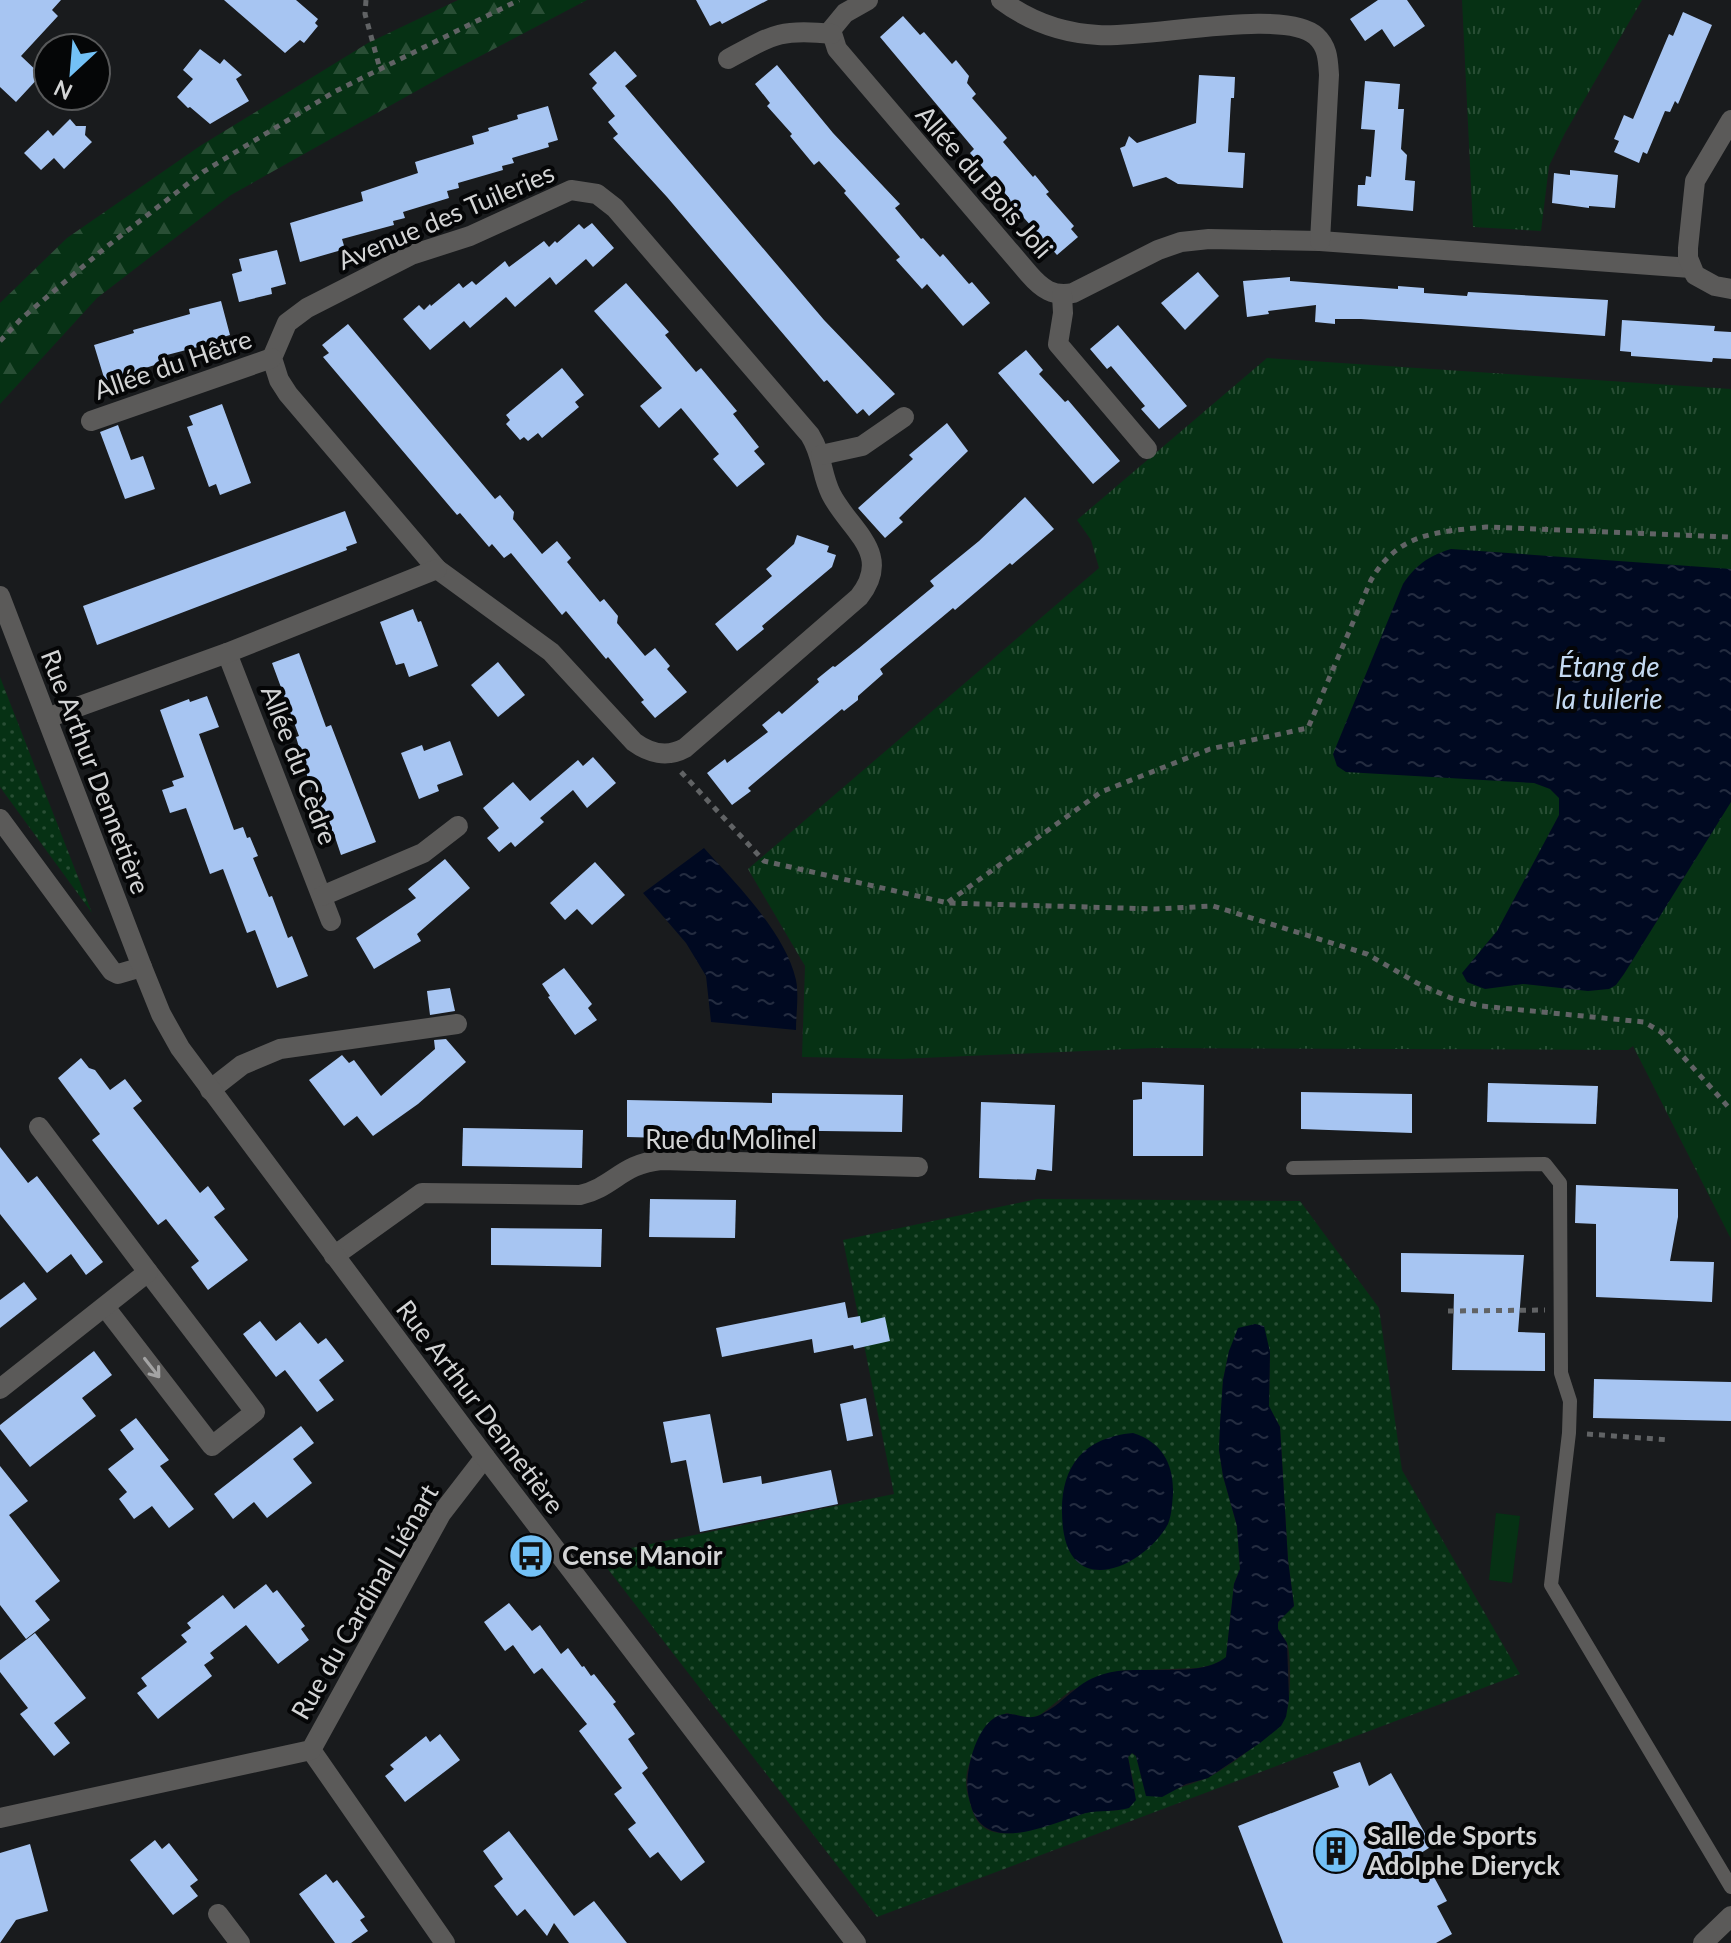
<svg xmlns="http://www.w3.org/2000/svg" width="1731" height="1943" font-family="Lato,sans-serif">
<defs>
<pattern id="grass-dots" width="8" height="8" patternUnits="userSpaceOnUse" patternTransform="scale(2)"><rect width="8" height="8" fill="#063114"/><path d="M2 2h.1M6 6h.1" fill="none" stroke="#294e35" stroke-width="1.8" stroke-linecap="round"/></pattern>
<pattern id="forest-firs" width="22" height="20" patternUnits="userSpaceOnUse" patternTransform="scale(2)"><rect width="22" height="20" fill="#063114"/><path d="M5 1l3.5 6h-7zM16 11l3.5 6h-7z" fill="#294e35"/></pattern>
<pattern id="park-tufts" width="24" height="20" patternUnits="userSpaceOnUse" patternTransform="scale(2)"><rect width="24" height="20" fill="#063114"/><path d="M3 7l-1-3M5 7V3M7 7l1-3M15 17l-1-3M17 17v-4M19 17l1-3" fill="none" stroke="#294e35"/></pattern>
<pattern id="water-ripples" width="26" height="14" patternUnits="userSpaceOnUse" patternTransform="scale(2)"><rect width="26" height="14" fill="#000921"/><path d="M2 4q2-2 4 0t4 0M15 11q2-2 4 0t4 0" fill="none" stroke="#242c40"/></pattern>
</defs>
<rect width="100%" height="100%" fill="#191b1d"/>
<g fill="url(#grass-dots)" fill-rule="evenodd">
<polygon points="0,677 92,913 0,787"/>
<path d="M1037 1199 1300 1201 1379 1308 1402 1470 1520 1674 877 1917 597 1555 894 1494 843 1240ZM1255 1324 1266 1338 1270 1352 1269 1407 1280 1427 1288 1560 1294 1606C1289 1611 1280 1617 1278 1624 1276 1632 1286 1638 1288 1646 1291 1661 1291 1699 1286 1714 1281 1729 1221 1773 1205 1779 1185 1786 1168 1793 1146 1795L1136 1756 1132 1753 1128 1757 1135 1789 1120 1810C1110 1811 1099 1810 1089 1812 1061 1818 1000 1850 978 1822 973 1815 971 1806 969 1799 957 1763 985 1738 1006 1713L1030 1718 1040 1715 1070 1691 1118 1671 1197 1668 1212 1665 1226 1658 1234 1584 1240 1569 1237 1526 1223 1476 1219 1450 1223 1380 1229 1351 1248 1328Z"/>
</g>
<polygon fill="url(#forest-firs)" points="458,0 587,0 452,71 231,195 97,298 0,404 0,303 67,238 200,146 368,43"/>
<g fill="url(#park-tufts)">
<polygon points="1462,0 1642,0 1565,133 1549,166 1541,231 1473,227"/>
<polygon points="1267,358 1731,389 1731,1239 1633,1046 1628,1050 1153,1048 900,1059 802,1057 805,966 748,869 1099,568 1091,540 1077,520"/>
</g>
<polygon fill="#063114" points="1496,1513 1520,1516 1512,1583 1489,1580"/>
<g fill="url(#water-ripples)">
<path d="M1451 549 1731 569V802L1624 974 1616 985 1609 989 1588 991 1523 984 1485 989 1467 982 1462 973 1497 931 1559 815V798L1550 789 1534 783 1346 772 1337 766 1333 754 1403 584C1416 565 1428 556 1451 549Z"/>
<path d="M704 848C736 884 785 932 796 980 799 995 796 1014 796 1030L711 1022 706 976 686 943 643 893Z"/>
<path d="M1255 1324 1264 1326 1270 1352 1269 1406 1280 1427 1288 1560 1294 1606 1278 1622V1629L1287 1643 1289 1699 1286 1717 1281 1726 1260 1743 1208 1778 1186 1784 1162 1797 1146 1796 1136 1756 1132 1753 1128 1757 1136 1800 1129 1808C1115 1812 1100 1810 1086 1813 1054 1822 989 1856 972 1809 967 1794 966 1783 969 1768 972 1749 985 1711 1010 1714 1021 1715 1029 1720 1040 1715 1071 1700 1076 1677 1118 1671 1149 1667 1202 1677 1226 1657L1234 1584 1240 1569 1237 1526 1223 1476 1219 1450 1220 1423 1223 1380 1229 1351 1238 1328Z"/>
<path d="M1133 1433C1162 1442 1174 1464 1173 1494 1172 1504 1172 1514 1168 1524 1146 1565 1072 1601 1063 1528 1057 1474 1077 1438 1133 1433Z"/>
</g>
<g fill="#a7c5f2">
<polygon points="0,0 61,0 52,10 58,16 21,56 41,75 16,102 0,87"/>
<polygon points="224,0 296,0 318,19 315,23 318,26 304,43 300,40 285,53"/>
<polygon points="696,0 768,0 722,24 720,21 710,26"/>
<polygon points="1378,0 1407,0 1425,26 1394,47 1382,29 1365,41 1350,19"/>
<polygon points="1683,12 1712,25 1678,104 1675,101 1670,112 1665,111 1647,154 1643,152 1639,163 1614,152 1619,141 1614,139 1624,115 1633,119 1669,34 1673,36"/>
<polygon points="903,16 920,35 924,32 952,64 956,60 969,76 967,83 976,94 972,98 1007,138 1003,142 1033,177 1035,175 1049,192 1046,194 1074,226 1071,229 1078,237 1057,255 1050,247 1046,250 1029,230 1032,227 1007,199 1009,198 970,153 974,149 880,37"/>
<polygon points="200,49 220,64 224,59 242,75 236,79 249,101 210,124 190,107 188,108 177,97 193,79 183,70"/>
<polygon points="615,51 637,76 625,86 824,320 895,394 869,416 863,409 857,414 827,380 824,382 667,197 613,138 618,134 608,122 615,116 592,88 597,83 589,74"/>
<polygon points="777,65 833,133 900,204 895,208 921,239 923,238 940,257 943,254 969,284 972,282 990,303 963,326 927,284 922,289 896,260 900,257 844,193 846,191 819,161 814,165 790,136 792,134 767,106 770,103 755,84"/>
<polygon points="1199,75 1235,77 1234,98 1231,98 1228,152 1245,153 1243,188 1178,184 1166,177 1133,187 1120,148 1125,146 1129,136 1137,143 1196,123"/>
<polygon points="1365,81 1400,84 1398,109 1404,109 1401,149 1407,155 1405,180 1415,181 1413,211 1357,206 1358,185 1365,185 1366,176 1371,177 1375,130 1361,129"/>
<polygon points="548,106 558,140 548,143 549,147 512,158 514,163 502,166 503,170 458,183 459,188 447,191 449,198 403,212 405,218 393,221 394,225 342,239 345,249 300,262 290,223 363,201 361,192 418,173 415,162 474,144 472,136 489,131 488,128 518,119 517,115"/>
<polygon points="70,119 76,126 86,126 85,135 92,142 64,169 54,158 41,170 24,153 48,130 53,136"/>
<polygon points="1570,170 1618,175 1615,208 1589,206 1589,208 1552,203 1554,173 1570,175"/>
<polygon points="592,223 614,248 593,267 586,259 556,285 550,277 515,307 506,297 470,328 464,321 430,350 403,319 419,305 424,310 430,304 431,306 459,283 463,288 472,281 476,285 505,261 509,267 544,241 549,247 555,241 557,243 579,224 584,229"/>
<polygon points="277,250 286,284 271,288 272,294 239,302 232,274 242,271 239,259"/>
<polygon points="1198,272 1219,296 1185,330 1161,303"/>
<polygon points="1290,277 1290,281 1398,289 1398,286 1424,288 1424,293 1467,296 1468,292 1608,300 1605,336 1361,319 1335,319 1335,324 1315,322 1316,305 1268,311 1269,314 1247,317 1243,281"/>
<polygon points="626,283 669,332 665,335 696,372 701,368 737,411 733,414 759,447 754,451 765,464 737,487 713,459 719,454 681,408 659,428 640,406 662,388 594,311"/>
<polygon points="221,301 230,335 220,338 221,341 163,356 164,362 105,381 94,345 134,333 133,330 190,314 189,309"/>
<polygon points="1622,320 1715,326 1714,331 1731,332 1731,359 1713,358 1712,362 1631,356 1631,352 1620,351"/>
<polygon points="348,324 495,499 500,495 514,512 513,519 542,554 557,541 571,558 567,562 600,602 604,599 618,616 617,623 645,656 655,648 670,666 667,669 687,692 655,718 641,702 644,700 608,657 606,659 566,611 562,615 511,553 504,558 492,544 489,547 460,513 457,515 323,357 329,353 322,345"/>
<polygon points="1118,325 1187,406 1159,429 1141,409 1145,406 1111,366 1107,369 1090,349"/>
<polygon points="1026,350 1043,370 1039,374 1065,402 1068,400 1120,461 1093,484 998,373"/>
<polygon points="562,368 584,395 575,402 579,407 542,438 538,433 528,441 524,437 520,440 506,424 510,420 506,415"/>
<polygon points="222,404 251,483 220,495 216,484 209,487 187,427 193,425 189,416"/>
<polygon points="947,423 968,451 899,518 903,522 885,538 858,508 913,459 909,455"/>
<polygon points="118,425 131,460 143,456 155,489 125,499 100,432"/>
<polygon points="1025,497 1054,529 1012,565 1010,563 955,610 953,608 880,669 883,674 858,696 858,700 844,711 842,709 748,788 751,791 732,805 707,773 725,759 727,763 768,732 762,725 779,711 782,714 819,682 817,679 833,666 835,667 859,648 934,586 930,581 979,541"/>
<polygon points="345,511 357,543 346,547 347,550 97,645 83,606"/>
<polygon points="797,535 829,546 827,552 836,555 832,567 762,626 764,629 737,651 715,624 772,576 766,569 794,544"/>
<polygon points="413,609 418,622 421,621 438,666 409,677 404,663 396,665 380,622"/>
<polygon points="299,653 326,727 331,725 376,842 341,855 333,831 328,832 309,782 296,737 299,736 272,663"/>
<polygon points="498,662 525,695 498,717 471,685"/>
<polygon points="207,696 219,727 199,734 234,830 243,827 247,838 250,837 258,856 253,858 269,897 272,896 288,938 292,936 308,976 277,988 255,930 247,933 223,869 210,874 186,808 170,813 162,790 174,786 172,781 184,777 160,710 189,699 190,702"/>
<polygon points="450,741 463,775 437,785 439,791 419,799 401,753 422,745 424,751"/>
<polygon points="593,757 616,783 587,808 573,790 540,818 544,822 515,847 511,842 499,852 487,838 499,828 483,808 513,782 530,801 578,760 583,766"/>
<polygon points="445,859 470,888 417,934 421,941 374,969 356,938 416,898 408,889"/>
<polygon points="595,862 625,895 592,925 577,909 565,920 550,903"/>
<polygon points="564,968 592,1004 588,1008 597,1020 575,1035 548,997 550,996 542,984"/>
<polygon points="450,988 455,1011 430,1015 427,991"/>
<polygon points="446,1039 466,1062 418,1104 373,1136 357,1116 344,1126 309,1080 342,1055 349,1063 354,1060 381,1096 435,1049 434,1040"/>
<polygon points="81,1058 89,1068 95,1070 110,1090 125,1079 142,1101 133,1108 200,1193 208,1186 225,1209 214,1217 248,1260 208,1290 191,1267 199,1261 166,1219 158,1225 92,1140 100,1134 58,1078"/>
<polygon points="1142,1082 1204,1085 1203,1156 1133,1156 1133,1100 1142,1099"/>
<polygon points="1488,1083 1598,1086 1596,1124 1487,1122"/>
<polygon points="1301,1092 1412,1094 1412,1133 1301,1129"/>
<polygon points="772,1093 903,1095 902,1132 741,1130 741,1140 627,1137 627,1100 772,1103"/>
<polygon points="981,1102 1055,1105 1052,1171 1037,1169 1035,1180 979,1178"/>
<polygon points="463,1128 583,1130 582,1168 462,1166"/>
<polygon points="0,1147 28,1183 37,1176 103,1262 86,1275 71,1254 47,1273 0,1214"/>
<polygon points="1576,1185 1678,1189 1678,1217 1670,1261 1714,1262 1712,1302 1596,1297 1596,1224 1575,1223"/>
<polygon points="650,1199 736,1200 735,1238 649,1237"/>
<polygon points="491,1228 602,1229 601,1267 491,1265"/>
<polygon points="1401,1253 1524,1255 1518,1332 1545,1333 1545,1371 1452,1370 1454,1294 1401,1292"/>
<polygon points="24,1282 37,1299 0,1328 0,1300"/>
<polygon points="845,1302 848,1318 860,1316 861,1323 885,1317 890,1341 854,1349 853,1345 814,1353 812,1339 722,1357 716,1328"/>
<polygon points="260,1321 276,1341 300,1322 318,1344 326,1338 344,1361 319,1380 334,1400 317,1412 285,1370 276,1377 243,1334"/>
<polygon points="94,1351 112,1375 82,1398 96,1416 30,1467 0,1429 0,1425"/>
<polygon points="1594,1379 1731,1382 1731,1421 1593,1418"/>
<polygon points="866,1398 873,1436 847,1441 840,1404"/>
<polygon points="710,1414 723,1483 761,1476 762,1484 831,1470 838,1504 700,1532 686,1460 671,1463 663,1422"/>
<polygon points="136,1418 169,1460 160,1466 194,1509 169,1528 152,1506 134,1519 119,1499 127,1492 108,1469 134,1449 120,1430"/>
<polygon points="301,1426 314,1443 293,1459 312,1483 267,1518 254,1502 233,1519 214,1494"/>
<polygon points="0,1466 28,1501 9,1515 60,1581 35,1601 50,1620 26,1639 0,1605"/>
<polygon points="266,1584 273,1593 277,1590 305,1626 301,1629 309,1640 278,1664 246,1625 210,1653 214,1658 204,1665 212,1676 158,1719 137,1693 147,1686 141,1678 187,1642 181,1635 191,1628 187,1623 223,1595 234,1609"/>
<polygon points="509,1603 532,1631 540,1625 561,1654 568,1648 582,1667 584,1666 591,1676 594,1674 616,1702 613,1704 635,1734 628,1739 648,1768 642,1773 705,1862 681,1881 658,1852 650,1858 628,1829 636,1823 614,1794 622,1788 579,1731 587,1724 542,1668 534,1674 513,1645 505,1651 484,1622"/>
<polygon points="35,1633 86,1698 54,1723 70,1743 54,1756 20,1714 28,1708 0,1672 0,1660"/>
<polygon points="440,1734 460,1760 405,1802 385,1776 394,1769 390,1765 426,1736 430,1742"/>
<polygon points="1360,1762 1369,1786 1391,1773 1432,1846 1421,1853 1447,1901 1437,1906 1452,1934 1436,1943 1283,1943 1238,1826 1339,1787 1333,1772"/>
<polygon points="509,1831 574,1916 594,1901 627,1943 569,1943 554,1923 547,1936 525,1909 517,1916 494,1886 503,1879 483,1851"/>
<polygon points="155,1840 162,1849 169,1843 198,1880 190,1886 198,1896 173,1915 130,1860"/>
<polygon points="30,1844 48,1911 16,1920 0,1943 0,1853"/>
<polygon points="326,1874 333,1883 337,1880 365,1917 360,1920 368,1931 351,1943 335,1943 299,1894"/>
</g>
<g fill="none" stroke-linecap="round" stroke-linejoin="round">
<g stroke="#616365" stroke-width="5" stroke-dasharray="6 6" stroke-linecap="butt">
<polyline points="366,0 365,14 380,69"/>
<polyline points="0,341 22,318 105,248 203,172 334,92 519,0"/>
<polyline points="681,772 764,861 948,903 1155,909 1213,906 1367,954 1417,983 1451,998 1481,1006 1644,1022 1661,1032 1731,1110"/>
<path d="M948 902 1101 792 1210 749 1308 728 1371 580C1398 533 1436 532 1486 527L1731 537"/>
<polyline points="1448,1311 1545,1310"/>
<polyline points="1587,1434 1670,1440"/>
</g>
<polyline stroke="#5b5a59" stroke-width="14" points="1293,1168 1545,1164 1560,1183 1561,1373 1570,1401 1569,1433 1551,1585 1731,1887"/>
<g stroke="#5b5a59" stroke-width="20">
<path d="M868 0 845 13 831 30 837 49 1029 274C1042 289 1053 297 1073 293L1158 250 1181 242 1209 239 1320 241 1691 268"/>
<path d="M1001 0C1029 21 1063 33 1098 35 1146 39 1285 7 1316 36 1328 47 1328 60 1329 75L1320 241"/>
<path d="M728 59C772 35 781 28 832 34"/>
<polyline points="1731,120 1695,181 1688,248 1688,258 1695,275 1715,286 1731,289"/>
<path d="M571 190 597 194 615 208 810 435C823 456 821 474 831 494 849 530 894 553 859 597L685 748C667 758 649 753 634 742L551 652 437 569 288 394 279 380 272 358 287 323 307 308 411 255 470 236Z"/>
<polyline points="1062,295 1063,313 1058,344 1147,449"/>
<polyline points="91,421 272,358"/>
<polyline points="821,455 862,446 904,417"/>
<polyline points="227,653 331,921"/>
<polyline points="47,718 227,653 437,569"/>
<polyline points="0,819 112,971 118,974 142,967"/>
<polyline points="322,896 423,853 458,826"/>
<polyline points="210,1090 242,1065 280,1049 457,1024"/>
<path d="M334 1256 422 1193 580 1195C614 1187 621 1164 661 1160L918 1167"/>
<polyline points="105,1307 212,1446 255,1412 148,1272"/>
<polyline points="0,1389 148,1272 39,1127"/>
<polyline points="311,1750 445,1943"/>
<polyline points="0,1818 311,1750 441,1514 485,1457"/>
<polyline points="218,1914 240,1943"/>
</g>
<g stroke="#5b5a59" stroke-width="20">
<polyline points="0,596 142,967 161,1014 180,1048 485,1457 856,1943"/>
<polyline points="1703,1943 1731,1916"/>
</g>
</g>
<defs><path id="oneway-shaft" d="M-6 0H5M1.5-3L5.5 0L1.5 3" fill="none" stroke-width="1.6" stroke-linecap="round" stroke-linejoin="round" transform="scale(2)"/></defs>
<use stroke="#a3a3a3" href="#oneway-shaft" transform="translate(152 1368) rotate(52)"/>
<defs>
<g id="bus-disc" transform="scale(2.3)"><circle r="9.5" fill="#73c1f6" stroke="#050607"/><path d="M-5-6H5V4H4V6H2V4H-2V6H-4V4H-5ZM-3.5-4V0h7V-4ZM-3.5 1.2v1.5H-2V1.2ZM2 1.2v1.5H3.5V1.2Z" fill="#111"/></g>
<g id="building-disc" transform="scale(2.3)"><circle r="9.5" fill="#73c1f6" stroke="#050607"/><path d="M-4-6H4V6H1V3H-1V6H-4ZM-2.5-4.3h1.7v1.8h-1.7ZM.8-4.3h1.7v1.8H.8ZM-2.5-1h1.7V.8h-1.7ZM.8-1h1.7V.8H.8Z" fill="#111"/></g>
</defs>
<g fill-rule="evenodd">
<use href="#bus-disc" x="531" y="1556"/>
<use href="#building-disc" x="1336" y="1851"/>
</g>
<g text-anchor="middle" stroke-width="8" stroke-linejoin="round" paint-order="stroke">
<g font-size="26" fill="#d3d4d5" stroke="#050607">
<text transform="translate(984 182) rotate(49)" y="9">Allée du Bois Joli</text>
<text transform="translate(446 217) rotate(-23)" y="9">Avenue des Tuileries</text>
<text transform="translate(173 365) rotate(-19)" y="9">Allée du Hêtre</text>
<text transform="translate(299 765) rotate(69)" y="9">Allée du Cèdre</text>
<text transform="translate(95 772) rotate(69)" y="9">Rue Arthur Dennetière</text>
<text x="731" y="1149">Rue du Molinel</text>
<text transform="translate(480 1407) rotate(53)" y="9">Rue Arthur Dennetière</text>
<text transform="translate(365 1602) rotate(-60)" y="9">Rue du Cardinal Liénart</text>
</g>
<g font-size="26" font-weight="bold" fill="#d3d4d5" stroke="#050607" text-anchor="start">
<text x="562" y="1565">Cense Manoir</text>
<text x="1367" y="1845">Salle de Sports<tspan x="1367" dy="30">Adolphe Dieryck</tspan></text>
</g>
<g font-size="28" font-style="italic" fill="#c5daf2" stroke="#050607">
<text x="1609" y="677">Étang de<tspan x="1609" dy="32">la tuilerie</tspan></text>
</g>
</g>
<g transform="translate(72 72) rotate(206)"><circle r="38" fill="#050607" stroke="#575859" stroke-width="2"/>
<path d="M0-6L14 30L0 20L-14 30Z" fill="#73c1f6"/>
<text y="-12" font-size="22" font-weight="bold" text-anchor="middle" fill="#d3d4d5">N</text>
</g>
</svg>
